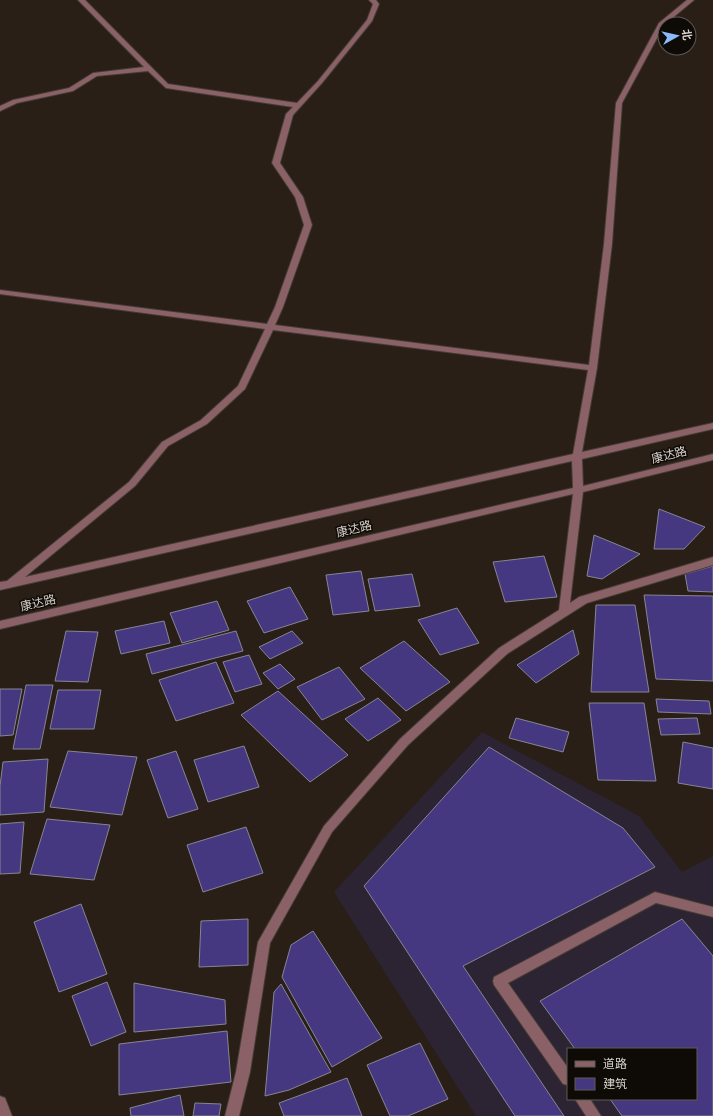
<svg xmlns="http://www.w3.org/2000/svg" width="713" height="1116" font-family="Barlow,'Noto Sans SC',sans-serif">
<rect width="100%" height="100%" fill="#291f16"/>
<path fill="#2d2433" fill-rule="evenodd" d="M482 732 639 816 682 872 713 856V1116H476L334 892ZM568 1049H696V1099H568Z"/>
<g fill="#463880" stroke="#868593">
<polygon points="659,509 705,527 684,549 654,549"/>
<polygon points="594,535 640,554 602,579 587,576"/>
<polygon points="544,556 557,597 505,602 493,562"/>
<polygon points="713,566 713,592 688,591 685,574"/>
<polygon points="361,571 369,611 333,615 326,575"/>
<polygon points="412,574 420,606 375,611 368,579"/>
<polygon points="290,587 308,619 264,633 247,601"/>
<polygon points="644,595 713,596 713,681 656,679"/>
<polygon points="217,601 229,630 182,643 170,613"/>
<polygon points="596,605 635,605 649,692 591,692"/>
<polygon points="457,608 479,643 440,655 418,620"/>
<polygon points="164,621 170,643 121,654 115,631"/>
<polygon points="573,630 579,654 536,683 517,665"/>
<polygon points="66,631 98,632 88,682 55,681"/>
<polygon points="236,631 243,651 152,674 146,654"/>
<polygon points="292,631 303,643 270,659 259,647"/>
<polygon points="404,641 450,682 406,711 360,668"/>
<polygon points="249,655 262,684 235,692 223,662"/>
<polygon points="216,662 234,703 176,721 159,680"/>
<polygon points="280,664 295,679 278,689 263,673"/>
<polygon points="339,667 365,699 322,720 297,687"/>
<polygon points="26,685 53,685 40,749 13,749"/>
<polygon points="0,689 22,689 13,735 0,736"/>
<polygon points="58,690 101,690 94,729 50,729"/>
<polygon points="278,691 348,755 310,782 241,715"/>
<polygon points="378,698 401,720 368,741 345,719"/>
<polygon points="656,699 709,701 711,714 658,712"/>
<polygon points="589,703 644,703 656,781 598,780"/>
<polygon points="516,718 569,732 563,752 509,738"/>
<polygon points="697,718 700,734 661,735 658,719"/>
<polygon points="683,742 713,748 713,789 678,783"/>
<polygon points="244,746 259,787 208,802 194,760"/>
<polygon points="489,747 623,828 655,867 463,966 564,1116 515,1116 364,886"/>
<polygon points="68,751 137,757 122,815 50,807"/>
<polygon points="176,751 198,809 168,818 147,760"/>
<polygon points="48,759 44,812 0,815 0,786 3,762"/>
<polygon points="47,819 110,825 94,880 30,874"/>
<polygon points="24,822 20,873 0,874 0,824"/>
<polygon points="246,827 263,873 203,892 187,845"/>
<polygon points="81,904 107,974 59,992 34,922"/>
<polygon points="248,919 248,965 199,967 201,921"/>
<polygon points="682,919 713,956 713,1116 622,1116 610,1099 696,1099 696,1049 575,1049 540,1001"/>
<polygon points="313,931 382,1038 332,1067 282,977 291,945"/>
<polygon points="107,982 126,1032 91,1046 72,996"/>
<polygon points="134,983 225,1000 226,1024 134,1032"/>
<polygon points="281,984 331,1072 289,1090 265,1096 274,992"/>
<polygon points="227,1031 231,1082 119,1095 119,1044"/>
<polygon points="420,1043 448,1099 408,1116 390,1116 367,1065"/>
<polygon points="347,1078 362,1116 284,1116 279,1103"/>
<polygon points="180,1095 184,1116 131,1116 130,1108"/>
<polygon points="195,1103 221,1104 219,1116 193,1116"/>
</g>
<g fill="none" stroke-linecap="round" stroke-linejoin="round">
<g stroke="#453b33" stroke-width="2">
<g id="minor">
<path d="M78 0H85L168 84 297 103 318 81 367 20 373 4 369 0H376L379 4 372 21 322 83 293 115 280 163 303 197 312 225 283 307 275 325 589 365 604 244 616 103 659 23 687 0H694L664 25 622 103 612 244 597 368 582 452 713 423V429L582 459 583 486 713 454V460L583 492 570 603 579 597 713 557V565L587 603 507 654 408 745 332 832 270 943 250 1072 239 1116H225L236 1072 258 942 324 826 400 739 499 648 559 610 573 494 0 629V621L573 488 572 461 0 590V582L7 581 129 482 162 442 201 420 238 386 265 329 0 294V290L267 324 275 307 304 225 295 197 272 163 286 114 293 107 166 88 148 71 97 76 73 91 17 103 0 111V106L13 100 69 88 93 73 144 67ZM273 330 588 370 573 454 25 577 135 486 168 446 207 424 245 389Z"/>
<polygon points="655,892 713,907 713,917 656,903 508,983 568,1068 568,1085 563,1084 494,985 493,981 494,977"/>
<polygon points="0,1096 5,1098 12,1116 0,1116"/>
<polygon points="575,1099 590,1099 601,1116 586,1116"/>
</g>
</g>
<use href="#minor" fill="#896167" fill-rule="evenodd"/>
</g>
<g text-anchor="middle" stroke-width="3" stroke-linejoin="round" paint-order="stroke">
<g font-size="12" fill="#d8d1cb" stroke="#0e0a06">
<text transform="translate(669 455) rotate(-14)" y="4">康达路</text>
<text transform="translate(354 529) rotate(-13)" y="4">康达路</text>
<text transform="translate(38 603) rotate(-13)" y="4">康达路</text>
</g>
</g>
<rect x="567" y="1048" width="130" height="52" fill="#0e0a06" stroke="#5f5a55"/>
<rect x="575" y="1061" width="20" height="6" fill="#896167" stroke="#5f5a55"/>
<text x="603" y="1068" font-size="12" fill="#d8d1cb">道路</text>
<rect x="575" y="1078" width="20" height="12" fill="#463880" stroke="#5f5a55"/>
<text x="603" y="1088" font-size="12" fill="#d8d1cb">建筑</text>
<g transform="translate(677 36) rotate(82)"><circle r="19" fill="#0e0a06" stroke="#5f5a55"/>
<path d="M0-3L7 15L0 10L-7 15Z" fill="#8bb9fc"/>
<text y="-6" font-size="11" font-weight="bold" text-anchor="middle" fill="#d8d1cb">北</text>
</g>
</svg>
